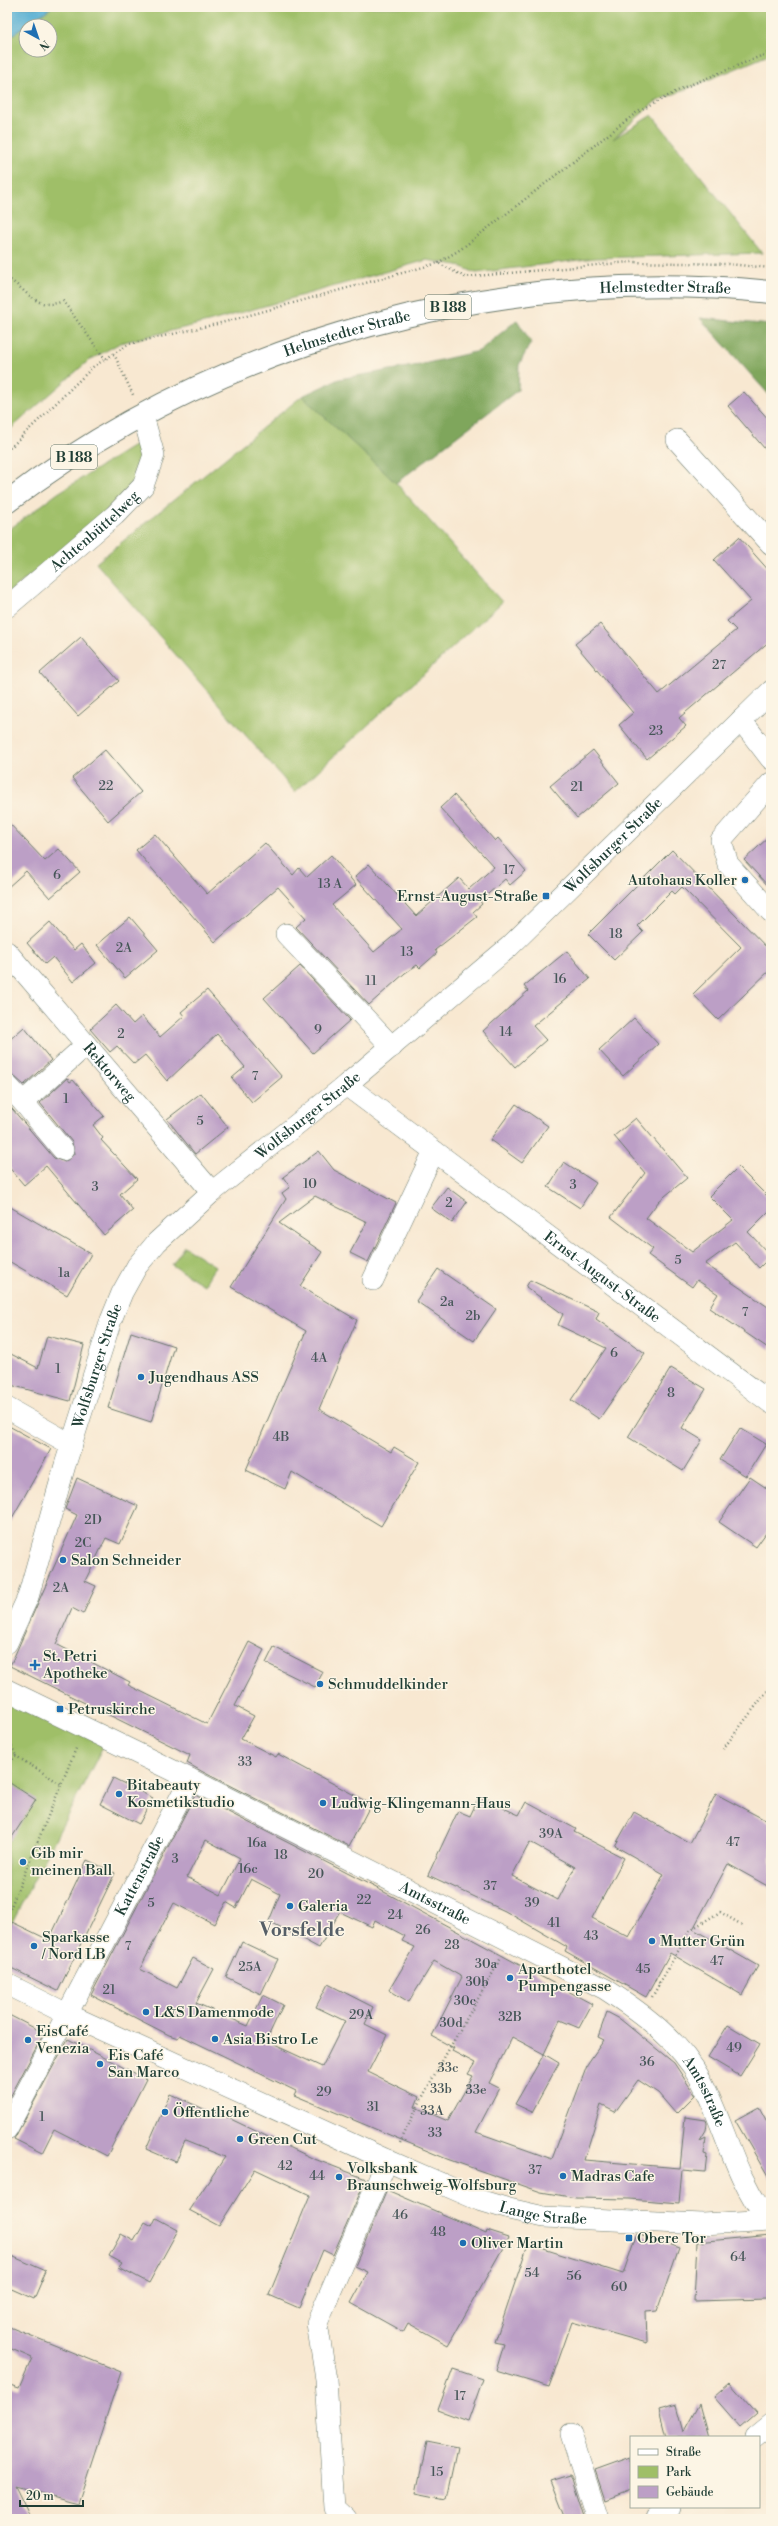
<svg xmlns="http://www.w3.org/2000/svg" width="778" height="2526" font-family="'Libre Bodoni',serif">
<rect width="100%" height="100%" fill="#fcf5e5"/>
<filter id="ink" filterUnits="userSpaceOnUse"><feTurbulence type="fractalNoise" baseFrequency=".025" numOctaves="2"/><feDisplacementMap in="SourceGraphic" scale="8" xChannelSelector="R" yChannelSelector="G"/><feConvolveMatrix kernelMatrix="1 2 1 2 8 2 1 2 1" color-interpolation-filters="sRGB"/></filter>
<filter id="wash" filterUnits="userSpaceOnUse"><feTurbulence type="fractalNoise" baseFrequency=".012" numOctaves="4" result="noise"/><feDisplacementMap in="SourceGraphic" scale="16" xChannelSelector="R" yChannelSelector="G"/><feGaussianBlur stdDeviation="0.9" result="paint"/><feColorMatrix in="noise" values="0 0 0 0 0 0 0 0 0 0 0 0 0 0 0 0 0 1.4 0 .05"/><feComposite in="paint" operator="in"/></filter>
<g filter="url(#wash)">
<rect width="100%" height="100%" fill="#f8e8d1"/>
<g fill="#9fbf67" stroke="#5f7e4e" fill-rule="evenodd">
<path d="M7 7H771V54L655 102 613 139 652 115 762 253 595 258 476 273 457 265 427 260 208 322 120 343 88 361 7 432ZM26 26H50V50H26Z"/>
<polygon points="302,396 396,483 502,602 295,792 96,563"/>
<path d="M140 442C141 447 144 455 143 460 136 498 39 568 7 594V531L58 493Z"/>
<polygon points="184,1246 215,1266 204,1285 172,1265"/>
<polygon points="7,1689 109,1735 7,1932"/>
</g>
<g fill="#7fa65c" stroke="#4f7248">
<polygon points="700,318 771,325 771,397"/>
<polygon points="517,320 531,342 519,365 518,390 396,483 302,396 339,379 419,365 479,351"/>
</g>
<polygon fill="#55afd3" stroke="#3a7684" points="7,7 52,7 7,39"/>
<g id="blocks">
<g fill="#bc9fc6" fill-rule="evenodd">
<polygon points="744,392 771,422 771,456 728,406"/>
<polygon points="739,537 771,573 771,640 679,718 686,726 647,759 619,725 633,713 575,644 600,624 659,694 736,630 727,621 751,601 714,560"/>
<polygon points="81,637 119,681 78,716 40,673"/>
<polygon points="105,750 141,792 108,821 72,778"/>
<polygon points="593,750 619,783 577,818 550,786"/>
<polygon points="454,795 495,841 498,838 526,871 510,885 505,879 480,901 482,904 473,912 477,917 435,950 437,953 420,968 417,965 405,973 369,1005 296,927 306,918 278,887 215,942 136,850 155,834 207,894 265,843 293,875 299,868 307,877 331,855 356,885 332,905 374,952 402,929 355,877 369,864 416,916 459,878 469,889 494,867 440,808"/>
<polygon points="7,821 45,861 59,849 80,872 50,898 26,871 7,888"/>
<polygon points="771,835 771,889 744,860"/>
<polygon points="672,850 771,952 771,969 718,1020 693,994 741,947 682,887 675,894 672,891 637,926 643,932 614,960 588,934"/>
<polygon points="130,917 158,950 125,978 97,945"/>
<polygon points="50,922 74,950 81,944 96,963 73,982 53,957 45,964 27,943"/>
<polygon points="567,951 590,979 533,1026 546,1040 515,1067 483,1031 528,991 524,986"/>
<polygon points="300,966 350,1020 313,1053 264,998"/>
<polygon points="207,990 282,1077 252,1102 232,1078 245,1067 217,1034 167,1081 145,1055 134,1064 117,1046 110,1052 90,1029 116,1005 133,1024 142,1016 160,1037 184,1016 181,1012"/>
<polygon points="634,1018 658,1044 623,1076 599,1050"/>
<polygon points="24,1027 51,1060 24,1085 15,1077 7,1073 7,1042"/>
<polygon points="67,1078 70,1082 73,1080 104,1116 93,1125 103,1138 101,1140 137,1179 120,1194 133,1210 104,1235 46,1166 24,1185 7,1165 7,1103 54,1158 65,1162 74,1154 72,1142 40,1103"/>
<polygon points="201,1093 228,1127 195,1154 167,1119"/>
<polygon points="516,1104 548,1126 522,1163 490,1140"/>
<polygon points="636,1118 687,1178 659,1201 646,1218 692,1252 733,1220 709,1196 738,1167 771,1200 771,1209 748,1232 771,1256 759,1268 735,1242 705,1264 771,1309 771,1350 709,1308 718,1294 697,1280 692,1287 648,1255 653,1249 611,1217 645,1173 614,1136"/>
<polygon points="319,1151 334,1170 396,1203 368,1262 350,1253 367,1222 315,1196 279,1223 322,1252 300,1286 357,1320 319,1409 391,1452 394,1447 419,1462 381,1526 292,1472 285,1489 246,1470 306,1331 231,1287 286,1199 282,1193 290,1187 283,1177"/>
<polygon points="564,1162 596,1183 580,1208 548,1187"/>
<polygon points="447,1187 467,1202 452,1223 431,1208"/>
<polygon points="7,1205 91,1254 67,1295 7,1260"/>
<polygon points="438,1269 496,1309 474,1341 416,1301"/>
<polygon points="530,1280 599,1312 596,1319 645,1353 599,1419 571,1400 606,1348 558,1325 563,1314 526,1287"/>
<polygon points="131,1332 174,1346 151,1422 108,1408"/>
<polygon points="47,1336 84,1345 70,1401 7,1384 7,1352 38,1368"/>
<polygon points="671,1368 706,1389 682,1428 702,1440 683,1471 628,1437"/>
<polygon points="7,1425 51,1449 7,1527"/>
<polygon points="740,1428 766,1444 746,1476 720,1460"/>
<polygon points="750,1477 771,1491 771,1526 756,1547 719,1522"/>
<polygon points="77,1478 138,1506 120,1544 106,1538 85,1581 96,1586 83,1614 72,1608 56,1644 130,1682 128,1685 207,1724 249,1642 264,1650 235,1706 254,1716 241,1739 276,1757 278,1754 371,1804 349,1846 203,1772 187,1763 190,1755 10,1666 77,1515 65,1509"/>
<polygon points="274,1647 323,1672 315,1687 266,1663"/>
<polygon points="113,1778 153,1798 139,1824 100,1804"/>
<polygon points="7,1781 36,1800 7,1845"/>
<path d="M716 1794 771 1823V1888L728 1864 693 1929 758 1966 742 1995 670 1953 646 1997 565 1951 567 1947 505 1911 428 1875 458 1811 470 1816 479 1797 519 1815 526 1802 576 1829 574 1832 624 1858 592 1918 629 1937 664 1874 615 1846 634 1812 690 1843ZM530 1842 575 1867 558 1900 512 1876Z"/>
<path d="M195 1795 388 1894 592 2004 579 2028 560 2020 544 2054 512 2037 489 2083 499 2088 476 2132 552 2159 588 2063 604 2040 598 2037 607 2012 620 2019 674 2063 695 2095 676 2114 658 2093 638 2080 615 2112 601 2105 584 2160 680 2168 685 2117 706 2120 707 2123 706 2130 700 2140 706 2137 704 2154 707 2155 705 2172 682 2170 679 2203 630 2199 576 2198 541 2192 447 2159 294 2095 296 2091 232 2060 180 2035 178 2038 169 2035 91 1995ZM206 1840 240 1858 221 1895 187 1877ZM251 1879 280 1894 269 1921 319 1948 340 1912 372 1927 375 1920 405 1936 402 1941 415 1947 389 1990 409 2002 434 1961 462 1977 432 2036 454 2048 452 2051 475 2063 468 2074 473 2076 448 2121 415 2107 419 2097 368 2072 387 2035 365 2024 373 2007 328 1984 316 2007 345 2021 322 2067 266 2041 283 2005 263 1995 248 2026 196 2003 214 1969 193 1958 177 1988 140 1969 174 1903 214 1924 226 1902 236 1908Z"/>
<polygon points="87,1860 115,1873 58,1991 7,1966 7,1932 12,1922 49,1940"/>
<polygon points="242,1942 278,1959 261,1994 226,1977"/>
<polygon points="7,2014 44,2033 8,2101 7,2100"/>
<polygon points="728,2025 760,2044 740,2076 708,2057"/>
<polygon points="68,2039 146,2079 107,2156 54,2129 42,2153 14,2139"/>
<polygon points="544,2054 559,2063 532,2112 515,2104"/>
<polygon points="170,2094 213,2113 214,2111 312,2158 366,2179 333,2255 323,2250 299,2308 269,2295 310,2195 255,2169 219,2226 189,2210 225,2157 185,2141 176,2162 146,2149"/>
<polygon points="759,2107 771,2129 771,2182 735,2120"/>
<polygon points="387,2190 486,2233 487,2230 509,2237 448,2345 408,2323 403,2332 351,2303 368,2272 355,2266"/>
<polygon points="156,2218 178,2230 149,2283 119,2267 122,2263 109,2256 121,2234 134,2241 145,2222 152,2226"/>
<polygon points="637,2233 679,2248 657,2311 646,2312 647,2343 572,2322 549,2387 496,2371 504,2344 495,2342 528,2244 623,2274"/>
<polygon points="771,2235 771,2290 767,2299 694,2301 697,2242"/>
<polygon points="7,2254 46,2271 34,2299 7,2287"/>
<polygon points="7,2326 121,2372 78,2503 15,2486 31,2519 7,2519 7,2384 19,2388 32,2358 7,2347"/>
<polygon points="453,2369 483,2379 468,2421 438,2410"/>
<polygon points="730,2383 756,2413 740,2427 714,2397"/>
<polygon points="699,2404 708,2437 666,2437 659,2410 677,2405 684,2431"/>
<polygon points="427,2442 457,2448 446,2499 416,2493"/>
<polygon points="631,2457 631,2490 605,2500 595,2470"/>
<polygon points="570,2475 572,2478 585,2519 566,2519 551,2481"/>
</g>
</g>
</g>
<g filter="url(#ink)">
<use href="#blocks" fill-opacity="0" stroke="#6b796b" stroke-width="1"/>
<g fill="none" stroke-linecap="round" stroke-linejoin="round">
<g stroke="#6b796b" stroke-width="22">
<g id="minor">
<polyline points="677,440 771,544"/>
<path id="s1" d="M7 607 115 515 143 486 154 455 143 416"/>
<polyline points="741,720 771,759"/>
<polyline points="771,783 721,840 728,864 771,912"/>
<polyline points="286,934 392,1047"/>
<path id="s2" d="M7 952 212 1192"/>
<polyline points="7,1085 23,1102 86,1045"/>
<path id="s3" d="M346 1085 771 1403"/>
<polyline points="23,1102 63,1150"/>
<polyline points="373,1280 434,1151"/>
<polyline points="7,1408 72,1445"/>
<path id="s4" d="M7 1643 28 1597 65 1465 111 1320 122 1293 137 1266 157 1242 212 1192 346 1085 509 947 771 691"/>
<path id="s5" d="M7 1690 190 1779 605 1989C642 2013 679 2040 701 2080 726 2127 733 2174 767 2219"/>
<path id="s6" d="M7 1984 67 2014 387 2160 479 2200 509 2209 544 2217 703 2224 771 2220"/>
<path id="s7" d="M7 2129 190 1779"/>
<polyline points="571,2434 598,2519"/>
<polyline points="755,2437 771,2424"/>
<polyline points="346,2519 334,2508 326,2379 317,2323 387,2160"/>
<polyline points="656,2519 670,2507"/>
</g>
</g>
<g stroke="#6b796b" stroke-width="24">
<g id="major">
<path id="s8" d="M7 502C222 338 503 265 771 292"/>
</g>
</g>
<g stroke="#6b796b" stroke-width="2.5" stroke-dasharray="1 3" stroke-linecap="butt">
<polyline points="438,263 461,249 636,113 685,87 771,52"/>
<path d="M7 278C28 290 36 312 63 301L105 359"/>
<polyline points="114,354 134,397"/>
<polyline points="7,451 93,367 129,344 221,323 438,263 465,277 630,262 728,264 771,268"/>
<polyline points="7,1735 16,1756"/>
<polyline points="723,1749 771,1686"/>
<polyline points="7,1765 16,1756 61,1784"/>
<polyline points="7,1916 77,1746"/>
<polyline points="655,1980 660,1983"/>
<polyline points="652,1997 690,1930 720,1912 742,1925"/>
<path d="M400 2143C429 2079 467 2020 501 1958"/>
</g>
<use href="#minor" stroke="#fff" stroke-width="21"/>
<use href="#major" stroke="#fff" stroke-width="22"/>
</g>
</g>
<g fill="#1f6fb2" stroke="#fcf5e5" stroke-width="1.5">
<circle cx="745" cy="880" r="4"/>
<rect x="542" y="892" width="8" height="8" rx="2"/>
<circle cx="141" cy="1377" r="4"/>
<circle cx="63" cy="1560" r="4"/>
<path d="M33 1659h4v4h4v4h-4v4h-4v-4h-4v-4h4z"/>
<circle cx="320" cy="1684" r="4"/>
<rect x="56" y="1705" width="8" height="8" rx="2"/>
<circle cx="119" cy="1794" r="4"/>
<circle cx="323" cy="1803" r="4"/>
<circle cx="23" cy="1862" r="4"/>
<circle cx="290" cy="1906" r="4"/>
<circle cx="652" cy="1941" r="4"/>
<circle cx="34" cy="1946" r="4"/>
<circle cx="510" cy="1978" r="4"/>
<circle cx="146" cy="2012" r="4"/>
<circle cx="215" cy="2039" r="4"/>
<circle cx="28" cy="2040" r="4"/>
<circle cx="100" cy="2064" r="4"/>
<circle cx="165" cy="2112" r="4"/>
<circle cx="240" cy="2139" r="4"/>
<circle cx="563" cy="2176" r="4"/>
<circle cx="339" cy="2177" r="4"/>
<rect x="625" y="2234" width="8" height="8" rx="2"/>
<circle cx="463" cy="2243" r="4"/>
</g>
<g text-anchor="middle" stroke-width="3" stroke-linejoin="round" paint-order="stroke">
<g font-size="13" fill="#465658">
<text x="719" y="669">27</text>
<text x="656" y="735">23</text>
<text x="106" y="790">22</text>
<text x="577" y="791">21</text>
<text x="509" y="874">17</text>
<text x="57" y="879">6</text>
<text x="330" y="888">13 A</text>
<text x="616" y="938">18</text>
<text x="124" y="952">2A</text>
<text x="407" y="956">13</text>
<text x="560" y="983">16</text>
<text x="371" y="985">11</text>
<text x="318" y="1034">9</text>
<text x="506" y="1036">14</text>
<text x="121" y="1038">2</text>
<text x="255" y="1080">7</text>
<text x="66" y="1103">1</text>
<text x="200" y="1125">5</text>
<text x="310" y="1188">10</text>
<text x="573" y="1189">3</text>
<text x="95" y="1191">3</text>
<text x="449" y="1207">2</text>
<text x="678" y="1264">5</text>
<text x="64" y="1277">1a</text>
<text x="447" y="1306">2a</text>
<text x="745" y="1316">7</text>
<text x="473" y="1320">2b</text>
<text x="614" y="1357">6</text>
<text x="319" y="1362">4A</text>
<text x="58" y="1373">1</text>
<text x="671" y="1397">8</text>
<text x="281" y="1441">4B</text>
<text x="93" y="1524">2D</text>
<text x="83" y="1547">2C</text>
<text x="61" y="1592">2A</text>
<text x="245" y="1766">33</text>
<text x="551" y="1838">39A</text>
<text x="733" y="1846">47</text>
<text x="257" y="1847">16a</text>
<text x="281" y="1859">18</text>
<text x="175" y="1863">3</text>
<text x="248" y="1873">16c</text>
<text x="316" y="1878">20</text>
<text x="490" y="1890">37</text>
<text x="364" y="1904">22</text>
<text x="151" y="1907">5</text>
<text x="532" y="1907">39</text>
<text x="395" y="1919">24</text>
<text x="554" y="1927">41</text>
<text x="423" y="1934">26</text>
<text x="591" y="1940">43</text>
<text x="452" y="1949">28</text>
<text x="128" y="1950">7</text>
<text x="717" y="1965">47</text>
<text x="486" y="1968">30a</text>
<text x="250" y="1971">25A</text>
<text x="643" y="1973">45</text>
<text x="477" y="1986">30b</text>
<text x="109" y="1994">21</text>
<text x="465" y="2005">30c</text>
<text x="361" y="2019">29A</text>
<text x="510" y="2021">32B</text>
<text x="451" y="2027">30d</text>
<text x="734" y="2052">49</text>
<text x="647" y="2066">36</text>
<text x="448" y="2072">33c</text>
<text x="441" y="2093">33b</text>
<text x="476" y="2094">33e</text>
<text x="324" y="2096">29</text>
<text x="373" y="2111">31</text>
<text x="432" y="2115">33A</text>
<text x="42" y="2121">1</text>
<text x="435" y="2137">33</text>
<text x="285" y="2170">42</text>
<text x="535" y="2174">37</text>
<text x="317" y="2180">44</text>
<text x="400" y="2219">46</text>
<text x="438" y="2236">48</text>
<text x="738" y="2261">64</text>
<text x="532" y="2277">54</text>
<text x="574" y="2280">56</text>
<text x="619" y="2291">60</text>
<text x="460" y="2400">17</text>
<text x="437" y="2476">15</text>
</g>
<g fill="#fcf5e5" stroke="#617469" stroke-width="1">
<rect x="425" y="295" width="46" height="24" rx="3"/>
<rect x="51" y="445" width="46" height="24" rx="3"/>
</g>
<g font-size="14" font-weight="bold" fill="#1f3d34">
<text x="448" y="312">B 188</text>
<text x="74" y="462">B 188</text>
</g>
<g font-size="15" fill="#1f3d34" stroke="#fcf5e5">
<text dy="5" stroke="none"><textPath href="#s8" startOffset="705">Helmstedter Straße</textPath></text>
<text dy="5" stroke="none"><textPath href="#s8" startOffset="382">Helmstedter Straße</textPath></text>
<text dy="5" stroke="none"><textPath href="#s1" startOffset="116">Achtenbüttelweg</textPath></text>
<text dy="5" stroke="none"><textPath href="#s4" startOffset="1036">Wolfsburger Straße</textPath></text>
<text dy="5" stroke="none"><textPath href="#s2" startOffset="158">Rektorweg</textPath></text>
<text dy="5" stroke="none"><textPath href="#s4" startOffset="628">Wolfsburger Straße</textPath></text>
<text dy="5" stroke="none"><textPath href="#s3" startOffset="320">Ernst-August-Straße</textPath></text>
<text dy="5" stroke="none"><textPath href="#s4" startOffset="292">Wolfsburger Straße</textPath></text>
<text dy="5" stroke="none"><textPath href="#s7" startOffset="286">Kattenstraße</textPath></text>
<text dy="5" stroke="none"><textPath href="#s5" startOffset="478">Amtsstraße</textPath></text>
<text dy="5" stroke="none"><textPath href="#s5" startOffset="814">Amtsstraße</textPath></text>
<text dy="5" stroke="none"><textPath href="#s6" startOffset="585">Lange Straße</textPath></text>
</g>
<g font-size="15" fill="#1f3d34" stroke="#fcf5e5" text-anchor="start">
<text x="737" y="885" text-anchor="end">Autohaus Koller</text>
<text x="538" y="901" text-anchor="end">Ernst-August-Straße</text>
<text x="149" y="1382">Jugendhaus ASS</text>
<text x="71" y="1565">Salon Schneider</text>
<text x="43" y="1661">St. Petri<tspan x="43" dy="17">Apotheke</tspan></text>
<text x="328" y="1689">Schmuddelkinder</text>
<text x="68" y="1714">Petruskirche</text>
<text x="127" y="1790">Bitabeauty<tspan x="127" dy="17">Kosmetikstudio</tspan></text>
<text x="331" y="1808">Ludwig-Klingemann-Haus</text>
<text x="31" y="1858">Gib mir<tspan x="31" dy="17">meinen Ball</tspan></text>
<text x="298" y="1911">Galeria</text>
<text x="42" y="1942">Sparkasse<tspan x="42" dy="17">/ Nord LB</tspan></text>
<text x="660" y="1946">Mutter Grün</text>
<text x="518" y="1974">Aparthotel<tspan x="518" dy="17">Pumpengasse</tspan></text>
<text x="154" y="2017">L&amp;S Damenmode</text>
<text x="36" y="2036">EisCafé<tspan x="36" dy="17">Venezia</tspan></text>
<text x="223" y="2044">Asia Bistro Le</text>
<text x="108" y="2060">Eis Café<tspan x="108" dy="17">San Marco</tspan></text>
<text x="173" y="2117">Öffentliche</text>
<text x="248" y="2144">Green Cut</text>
<text x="347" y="2173">Volksbank<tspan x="347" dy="17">Braunschweig-Wolfsburg</tspan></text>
<text x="571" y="2181">Madras Cafe</text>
<text x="637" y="2243">Obere Tor</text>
<text x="471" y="2248">Oliver Martin</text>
</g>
<g font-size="19" font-weight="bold" fill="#565f67" stroke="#fcf5e5">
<text x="302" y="1936">Vorsfelde</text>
</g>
</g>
<rect width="778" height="2526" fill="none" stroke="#fcf5e5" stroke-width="24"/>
<rect x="630" y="2436" width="130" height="72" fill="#fcf5e5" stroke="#a4ab9e"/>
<rect x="638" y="2449" width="20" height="6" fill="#ffffff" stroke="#a4ab9e"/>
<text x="666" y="2456" font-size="12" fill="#1f3d34">Straße</text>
<rect x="638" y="2466" width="20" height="12" fill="#9fbf67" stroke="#a4ab9e"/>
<text x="666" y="2476" font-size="12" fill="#1f3d34">Park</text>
<rect x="638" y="2486" width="20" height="12" fill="#bc9fc6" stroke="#a4ab9e"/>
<text x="666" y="2496" font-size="12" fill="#1f3d34">Gebäude</text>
<g transform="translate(38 38) rotate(140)"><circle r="19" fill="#fcf5e5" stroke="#a4ab9e"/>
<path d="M0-3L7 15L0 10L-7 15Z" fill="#1f6fb2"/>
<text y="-6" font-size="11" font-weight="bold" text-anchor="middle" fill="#1f3d34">N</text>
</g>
<path d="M20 2500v6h63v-6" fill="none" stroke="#1f3d34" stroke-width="2"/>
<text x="26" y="2500" font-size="12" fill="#1f3d34" stroke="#fcf5e5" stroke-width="3" paint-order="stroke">20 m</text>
</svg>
